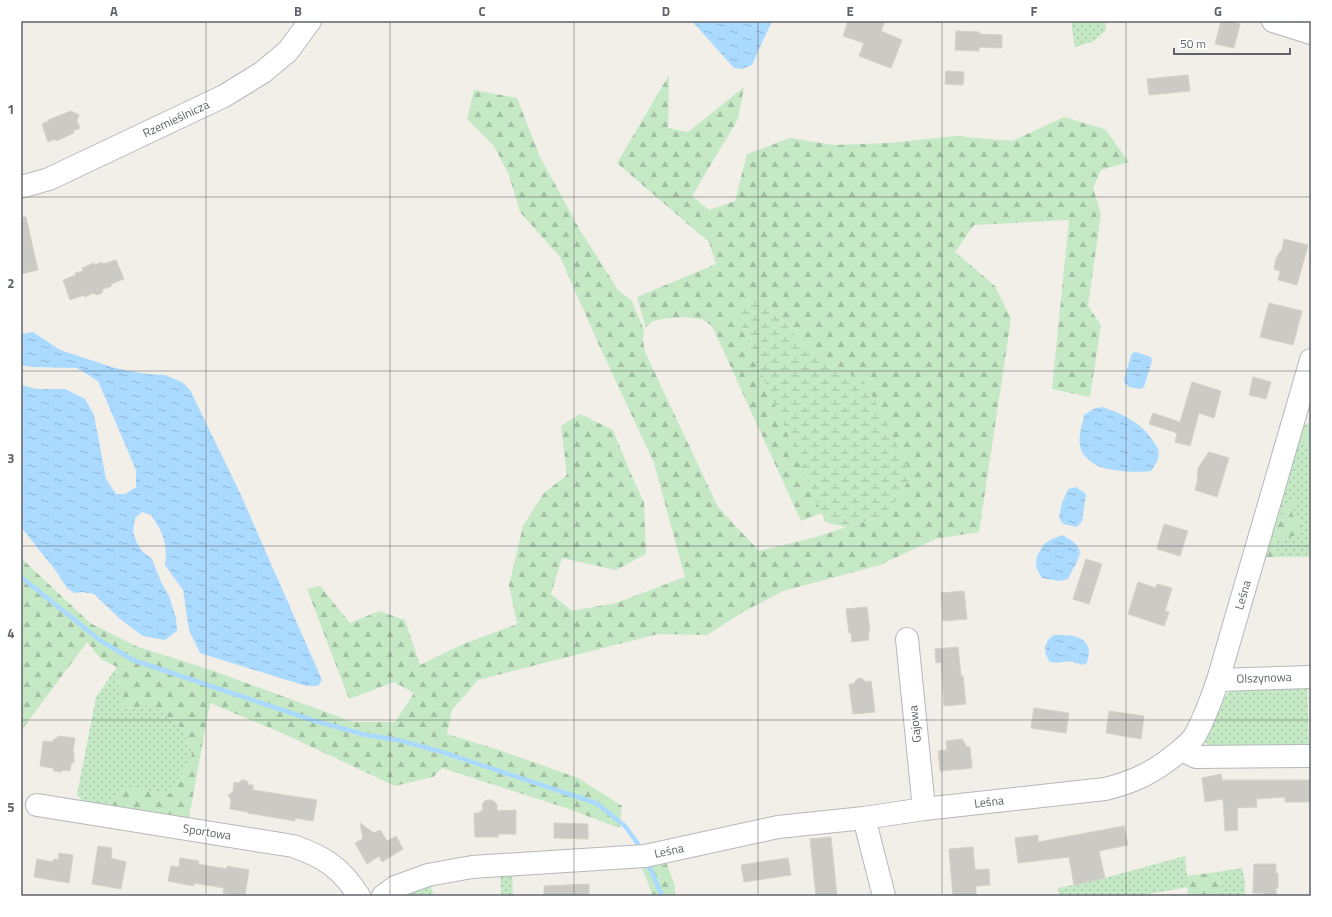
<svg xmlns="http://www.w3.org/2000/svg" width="1332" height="917" font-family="'Titillium Web',sans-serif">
<defs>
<pattern id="grass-dots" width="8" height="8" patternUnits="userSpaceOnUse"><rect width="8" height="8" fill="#c5e8c5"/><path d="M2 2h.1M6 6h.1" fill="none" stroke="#a3c0a4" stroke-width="1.8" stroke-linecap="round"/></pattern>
<pattern id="forest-firs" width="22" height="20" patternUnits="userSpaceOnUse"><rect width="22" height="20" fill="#c5e8c5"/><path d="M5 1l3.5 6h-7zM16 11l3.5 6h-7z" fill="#a3c0a4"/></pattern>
<pattern id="wetland-marsh" width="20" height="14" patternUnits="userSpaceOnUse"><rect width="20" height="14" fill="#c5e8c5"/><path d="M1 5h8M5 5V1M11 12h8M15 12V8" fill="none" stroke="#a3c0a4"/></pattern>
<pattern id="water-ripples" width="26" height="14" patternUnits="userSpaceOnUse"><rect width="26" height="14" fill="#aadaff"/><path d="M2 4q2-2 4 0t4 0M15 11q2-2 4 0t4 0" fill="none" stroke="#8eb4d2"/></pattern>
</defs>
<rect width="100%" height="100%" fill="#f1efe8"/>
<g fill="url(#grass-dots)">
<polygon points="1071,21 1105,21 1106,30 1094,41 1075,47"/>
<polygon points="1299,436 1307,443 1311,442 1311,557 1274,557 1273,550 1278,540 1294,536 1301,522 1292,515 1293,508 1297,502 1293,499 1286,504 1284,514 1276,518"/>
<polygon points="117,667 120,709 152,705 184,730 192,755 171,794 124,787 99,809 89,807 77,795 96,697"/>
<polygon points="1307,684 1309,750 1209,747 1205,741 1204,733 1215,708 1231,690"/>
<polygon points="1185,856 1188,887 1136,896 1059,896 1058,888 1105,878"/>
<polygon points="1242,868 1245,881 1245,896 1217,896 1222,887 1217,872"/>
<polygon points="500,871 512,872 513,896 501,896"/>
<polygon points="429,880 434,896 400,896"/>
</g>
<g fill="url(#forest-firs)">
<polygon points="669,75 668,128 688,132 744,87 738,119 692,196 709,210 735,201 747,154 790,138 833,145 888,143 955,136 1012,141 1064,117 1105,129 1129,162 1101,170 1093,188 1101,214 1088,306 1101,325 1090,397 1052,389 1069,220 974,225 955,252 995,286 1011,319 979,532 935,539 880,565 783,591 743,612 707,635 658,634 478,680 452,710 447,734 499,750 578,778 622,806 619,828 569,809 442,768 433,777 395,786 282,733 210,703 188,823 99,809 124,787 171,794 192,755 184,730 152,705 120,709 117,667 102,660 87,642 21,731 21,558 90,623 138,647 214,671 353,722 395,722 414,693 394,682 349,699 307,589 320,586 350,623 379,611 405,620 420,665 461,645 517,624 509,585 523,526 544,493 567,475 561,426 580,414 613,430 633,479 644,502 646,554 616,570 562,558 551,594 572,611 616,603 685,577 654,463 599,345 560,257 520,212 509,175 494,146 467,119 474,90 517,98 540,157 580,230 618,290 632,301 644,330 643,340 645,352 718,507 759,551 816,537 887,514 867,385 804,345 767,303 738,319 822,513 801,521 712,326 702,319 684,317 661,319 651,322 646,328 637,297 716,264 709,242 617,163"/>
<polygon points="1311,420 1311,442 1307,443 1299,436 1302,427 1310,422"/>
<polygon points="1292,499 1297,502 1297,507 1293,508 1292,515 1301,522 1301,529 1294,536 1278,540 1273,550 1274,557 1265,557 1276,518 1284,514 1286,504"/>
<polygon points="667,864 675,886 675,896 653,896 642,868"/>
<polygon points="1217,872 1222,888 1217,896 1188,896 1186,876"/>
</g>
<polygon fill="url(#wetland-marsh)" points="755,299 767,303 804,345 867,385 912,475 887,514 847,527 832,524 825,521 738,319 739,309 745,301"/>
<g fill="url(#water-ripples)">
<polygon points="692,21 772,21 752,65 742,69 734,68"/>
<path d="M33 332 60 350 115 368 146 374 165 375 182 382 190 390 240 493 322 680 318 686H306L200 653 189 630 183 590 165 565C168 543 163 533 151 515L142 512 135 518 133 532 137 543 142 551 152 559 161 582 169 596 176 618 177 631 165 640 143 636 120 619 94 594 83 592 74 593 67 588 56 571 21 527V385L36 389H65L85 399 94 415 106 479 116 494H125L136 487V470L98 381 77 368 32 367 21 365V334Z"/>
<polygon points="1136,352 1151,357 1152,361 1144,387 1141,389 1129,387 1125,383 1124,379 1132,353"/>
<path d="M1102 407C1122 414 1141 422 1153 441 1154 443 1157 446 1158 449 1161 457 1155 465 1151 471 1139 473 1109 471 1098 466 1092 463 1082 455 1081 449 1077 438 1082 426 1084 415L1093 409Z"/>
<polygon points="1076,487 1086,494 1082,521 1077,527 1063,524 1059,517 1062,503 1068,489"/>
<path d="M1062 535C1091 550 1078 557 1068 579L1059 581 1042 578 1036 567 1037 556 1043 545 1050 540Z"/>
<path d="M1054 635C1064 635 1084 634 1088 647 1090 652 1088 658 1087 663L1083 665 1070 661 1057 663 1050 662C1043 652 1043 642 1054 635Z"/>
</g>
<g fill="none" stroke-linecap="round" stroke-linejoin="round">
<g stroke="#aadaff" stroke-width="4.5">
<polyline points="21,577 101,641 133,660 312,720 366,735 398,740 442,752 596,803 625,826 638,844"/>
<polyline points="650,868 662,896"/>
</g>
</g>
<g fill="#cccac5" stroke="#d6d1c6">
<polygon points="848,21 885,21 881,31 902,40 891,68 859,56 864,43 843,36"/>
<polygon points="1221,21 1228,21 1240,24 1234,48 1215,44"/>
<polygon points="956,31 979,32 979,34 1002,35 1002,48 979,47 979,51 955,50"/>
<polygon points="946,71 964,72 963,85 945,84"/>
<polygon points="1188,75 1190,91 1149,95 1147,79"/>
<polygon points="71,111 79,115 77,121 80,128 73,131 74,133 56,141 55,139 48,142 42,124 49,121 48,120"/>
<polygon points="21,217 26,217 38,270 21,274"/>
<polygon points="1284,239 1308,245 1297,285 1278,280 1280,271 1274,269 1276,258 1282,249"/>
<polygon points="116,260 124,279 111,284 112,286 103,289 102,293 97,295 93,293 85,297 84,295 70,300 63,280 76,275 75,273 83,271 82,268 94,263 95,265 102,262 103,264"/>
<polygon points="1269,303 1302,311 1293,345 1260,337"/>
<polygon points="1253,377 1271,382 1266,399 1249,395"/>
<polygon points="1192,382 1221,391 1214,418 1199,413 1190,446 1175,442 1177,433 1149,424 1153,413 1180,422"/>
<polygon points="1209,452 1229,458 1217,497 1195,490 1197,483 1198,468"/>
<polygon points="1164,524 1188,531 1180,556 1157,549"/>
<polygon points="1086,559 1102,564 1089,604 1073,599"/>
<polygon points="1138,582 1156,588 1157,584 1172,588 1165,611 1169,612 1164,626 1128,614"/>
<polygon points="964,591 967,619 943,621 941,593"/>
<polygon points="867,607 870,631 868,631 869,640 852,642 851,633 849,633 846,609"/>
<polygon points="958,647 961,676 963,676 966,704 944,706 941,662 936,663 935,649"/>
<polygon points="861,678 866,682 871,681 875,712 853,714 849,684 853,684 857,679"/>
<polygon points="1034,708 1069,713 1066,733 1031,728"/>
<polygon points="1109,711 1144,716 1141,739 1106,733"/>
<polygon points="59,736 75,738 73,752 74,754 74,762 71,764 70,771 63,770 61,772 54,771 53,768 40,766 43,741 51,742"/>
<polygon points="962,739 967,747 970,747 972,768 940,771 938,751 947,750 946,741"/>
<polygon points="1221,774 1222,780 1310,780 1310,802 1285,802 1285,797 1256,799 1257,807 1237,808 1238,830 1225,831 1223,799 1205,802 1202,778"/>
<polygon points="242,780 247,781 249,785 253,785 253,790 317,800 313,821 295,818 295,821 248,813 248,812 230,809 231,800 228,795 233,792 234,782 238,783"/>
<polygon points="486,800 492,800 497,804 497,811 516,810 516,834 498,834 498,837 475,837 474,813 480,813 480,811 483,811 482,804"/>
<polygon points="360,823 374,833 380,830 387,841 396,836 403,849 382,862 379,856 367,864 355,843 363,839"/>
<polygon points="554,823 588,824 588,839 554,838"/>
<polygon points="1124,826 1128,845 1099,851 1105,878 1074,885 1069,857 1018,863 1015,838 1038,835 1038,842"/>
<polygon points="831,837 837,896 816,896 810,839"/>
<polygon points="98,846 112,848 111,858 126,862 121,889 92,884"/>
<polygon points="973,847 975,870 989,869 990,885 976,886 976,896 953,896 949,849"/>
<polygon points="59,853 73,855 69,883 34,877 37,859 53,862 54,859 58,860"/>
<polygon points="180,858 199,861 198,864 227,869 227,866 249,870 245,896 223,893 224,888 194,883 194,886 168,881 171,866 179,867"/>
<polygon points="788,858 791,875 744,882 741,865"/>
<polygon points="1254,864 1276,864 1276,874 1278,873 1278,888 1276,888 1276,896 1263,896 1263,893 1253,893"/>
<polygon points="589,884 589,896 544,896 544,886"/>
</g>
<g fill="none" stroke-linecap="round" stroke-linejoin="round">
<g stroke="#b5b8bc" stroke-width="24">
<g id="minor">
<polyline points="1273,21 1311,33"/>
<polyline points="21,187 49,179 224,96 263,72 288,51 310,21"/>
<polyline points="907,639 924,809"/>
<polyline points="1218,680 1311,677"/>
<polyline points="1182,750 1196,757 1311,756"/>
<path d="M37 805 293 846C325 857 341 868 359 896"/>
<polyline points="864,818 884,896"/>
<path d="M383 896 395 887 428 875 472 867 645 856 778 827 864 818 924 809 1105 789C1134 782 1154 772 1176 754 1182 749 1190 743 1194 737 1205 719 1211 699 1218 680L1311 360"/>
</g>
</g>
<use href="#minor" stroke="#fff" stroke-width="22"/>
</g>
<path fill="none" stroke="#5f6368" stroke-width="1" stroke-opacity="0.55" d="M206 21V896M390 21V896M574 21V896M758 21V896M942 21V896M1126 21V896M21 197H1311M21 371H1311M21 546H1311M21 720H1311"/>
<g text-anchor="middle" stroke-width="3" stroke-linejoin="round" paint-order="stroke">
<g font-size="12" fill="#5f6368" stroke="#fff">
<text transform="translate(176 119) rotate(-25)" y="4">Rzemieślnicza</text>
<text transform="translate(1243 595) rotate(-74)" y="4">Leśna</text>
<text transform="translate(1264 678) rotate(-2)" y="4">Olszynowa</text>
<text transform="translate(915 724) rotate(-96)" y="4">Gajowa</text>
<text transform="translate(989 802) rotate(-7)" y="4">Leśna</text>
<text transform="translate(207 832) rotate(9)" y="4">Sportowa</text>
<text transform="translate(669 851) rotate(-12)" y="4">Leśna</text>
</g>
</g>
<rect width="1332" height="917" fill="none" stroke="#ffffff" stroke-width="44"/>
<path d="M1174 48v6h116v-6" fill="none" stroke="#5f6368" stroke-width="2"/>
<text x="1180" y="48" font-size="12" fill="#5f6368" stroke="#ffffff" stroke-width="3" paint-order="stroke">50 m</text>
<rect x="22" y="22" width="1288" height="873" fill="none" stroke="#5f6368" stroke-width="1.5"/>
<g font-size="13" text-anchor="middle" font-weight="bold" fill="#5f6368">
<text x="114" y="16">A</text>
<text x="298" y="16">B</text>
<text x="482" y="16">C</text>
<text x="666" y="16">D</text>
<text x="850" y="16">E</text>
<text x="1034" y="16">F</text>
<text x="1218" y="16">G</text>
<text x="11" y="114">1</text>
<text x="11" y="288">2</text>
<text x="11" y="463">3</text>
<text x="11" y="638">4</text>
<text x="11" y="812">5</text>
</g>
</svg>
